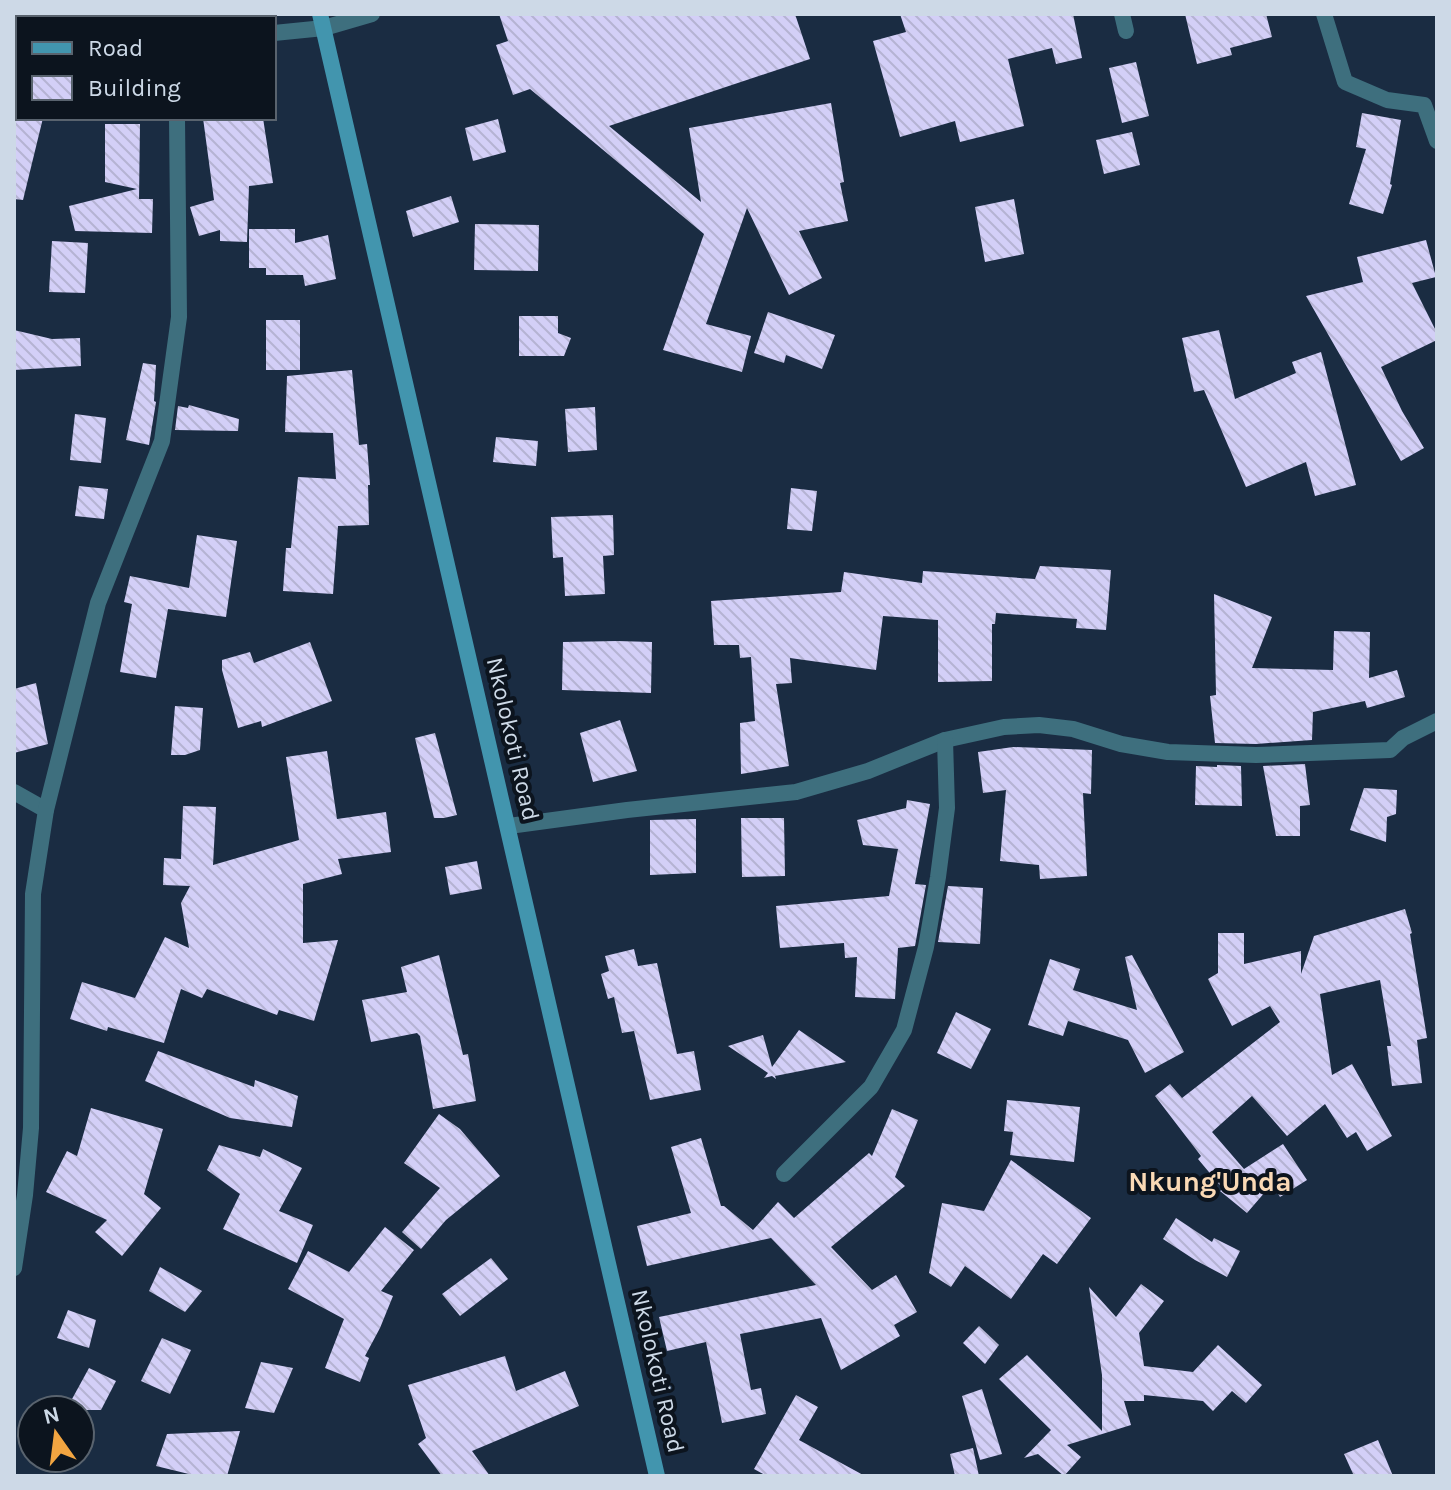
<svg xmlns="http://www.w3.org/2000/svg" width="1451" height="1490" font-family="Karla,sans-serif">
<defs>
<pattern id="building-back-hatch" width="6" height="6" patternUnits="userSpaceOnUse" patternTransform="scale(2)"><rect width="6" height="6" fill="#d3cff7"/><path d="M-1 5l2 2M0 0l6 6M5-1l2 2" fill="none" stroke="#b5b3d3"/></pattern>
</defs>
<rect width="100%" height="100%" fill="#1a2c42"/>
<g fill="url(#building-back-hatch)">
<polygon points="499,14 795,14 810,59 609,126 701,202 689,128 831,103 844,182 840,183 848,221 799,231 822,278 789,295 747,208 706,324 751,336 742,372 663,350 704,234 530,89 513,95 496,45 508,41"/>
<polygon points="900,14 1073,14 1082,58 1056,64 1052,48 1008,59 1024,126 960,142 955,121 900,137 873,41 906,32"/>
<polygon points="1185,14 1266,14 1272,37 1230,48 1232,55 1197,64"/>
<polygon points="1136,62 1149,116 1122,123 1109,68"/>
<polygon points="1362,113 1401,120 1390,184 1392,185 1383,214 1349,204 1366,149 1356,147"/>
<polygon points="14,118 43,118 23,200 14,199"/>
<polygon points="203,118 263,118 273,183 249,186 247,242 220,241 220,230 199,236 190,207 214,200"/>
<polygon points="498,119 506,152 473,161 465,128"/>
<polygon points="105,124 140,124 139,199 153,199 152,233 75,231 69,206 137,189 105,182"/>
<polygon points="1132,132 1140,165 1104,174 1096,140"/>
<polygon points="451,196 459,222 413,237 406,211"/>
<polygon points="1014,199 1024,254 985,262 975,207"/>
<polygon points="475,224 539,225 538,271 474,270"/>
<polygon points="249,229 295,229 295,243 328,235 336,279 305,286 303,275 266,275 266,268 249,268"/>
<polygon points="1426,240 1436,277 1412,283 1437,333 1437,340 1381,367 1402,411 1424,448 1401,461 1306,296 1363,282 1357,257"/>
<polygon points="52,241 88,243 85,293 49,292"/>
<polygon points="768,312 835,335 822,369 786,355 784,363 754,353"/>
<polygon points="519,316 558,316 558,333 571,338 564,356 519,356"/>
<rect x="266" y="320" width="34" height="50"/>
<polygon points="14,330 52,339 80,338 81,366 14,370"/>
<polygon points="1219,330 1235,399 1296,373 1292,362 1321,352 1356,485 1315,496 1306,462 1246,487 1204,390 1194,392 1182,338"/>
<polygon points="143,363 156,365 154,401 156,402 149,445 126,440"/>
<polygon points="352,370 359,445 367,444 370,485 368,485 369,525 338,526 333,594 283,591 286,548 291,548 298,477 336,479 333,433 285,432 287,376"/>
<polygon points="189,405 239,419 238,431 175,430 178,406 188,408"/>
<polygon points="595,407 597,450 568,452 565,409"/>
<polygon points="75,414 106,418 101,463 70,460"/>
<polygon points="496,437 538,441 536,466 493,462"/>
<polygon points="79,486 108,489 104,519 75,516"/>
<polygon points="791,488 817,491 812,531 787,529"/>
<polygon points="613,515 614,555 603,556 605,594 565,596 563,557 553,558 551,517"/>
<polygon points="197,535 237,541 226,617 168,609 156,678 120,672 132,604 124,602 130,576 189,588"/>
<polygon points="1040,566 1111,570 1106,630 1076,628 1077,619 996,613 995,624 992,624 992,681 938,682 938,620 883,616 876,670 790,658 792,683 776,684 789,766 741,774 740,723 755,721 751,657 740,658 739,645 714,645 711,601 841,592 844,572 922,583 923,571 1035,579"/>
<polygon points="1214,594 1272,617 1252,668 1333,670 1334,631 1370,632 1369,678 1397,670 1405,697 1367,708 1365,701 1313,712 1312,740 1256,744 1215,743 1210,696 1216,695"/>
<polygon points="617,641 652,642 651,693 562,690 563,642"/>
<polygon points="310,642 332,701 262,727 261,721 238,728 222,670 222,660 250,652 254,663"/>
<polygon points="36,683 48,744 14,753 14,689"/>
<polygon points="175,706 203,708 200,750 185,755 171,755"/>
<polygon points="620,720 637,771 593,782 580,733"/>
<polygon points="435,733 457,815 444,818 434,818 415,738"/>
<polygon points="1013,747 1092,750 1091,794 1083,793 1087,876 1040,879 1039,865 1000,861 1006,790 983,793 978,752"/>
<polygon points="327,751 337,819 386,812 391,852 338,859 342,874 303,884 303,943 338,940 314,1021 279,1010 277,1015 207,989 202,998 181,989 164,1043 108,1027 107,1031 70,1019 82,982 135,998 165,937 189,948 181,903 190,886 163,885 164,858 181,859 183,806 216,807 213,865 299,840 286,757"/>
<polygon points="1305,764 1310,805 1300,806 1300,836 1276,836 1263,766"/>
<polygon points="1217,765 1241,766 1242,806 1195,805 1196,766 1217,767"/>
<polygon points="1364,788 1397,790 1396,814 1387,817 1386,842 1350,830"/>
<polygon points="907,800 930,804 915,884 926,885 915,946 898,948 895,999 855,997 857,957 845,958 844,943 780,948 776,906 889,896 898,849 863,845 857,820 906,808"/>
<polygon points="741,818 784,818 785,876 742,877"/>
<polygon points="696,819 696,873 650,875 650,820"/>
<polygon points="477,861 482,889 450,895 445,867"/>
<polygon points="948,886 983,888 980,944 938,942"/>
<polygon points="1405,909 1412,933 1410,934 1427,1038 1417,1040 1422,1083 1392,1086 1387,1046 1391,1046 1380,980 1320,994 1332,1075 1352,1064 1392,1136 1367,1151 1356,1132 1347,1138 1325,1104 1287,1136 1252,1096 1212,1132 1244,1169 1283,1144 1307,1180 1280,1197 1272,1184 1247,1213 1220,1191 1223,1189 1198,1159 1201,1156 1155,1096 1170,1084 1182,1098 1280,1022 1270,1006 1232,1026 1208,979 1218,973 1218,933 1244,933 1244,964 1301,951 1301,974 1314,936"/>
<polygon points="634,949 638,966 657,963 677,1054 694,1051 701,1090 650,1100 634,1031 622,1033 614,997 608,999 601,974 609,971 605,956"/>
<polygon points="439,955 463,1055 468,1054 476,1101 433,1109 420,1036 417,1033 371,1042 362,1000 407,992 401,967"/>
<polygon points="1132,955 1184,1052 1145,1073 1128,1040 1068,1021 1063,1036 1028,1025 1050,959 1080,969 1073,990 1137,1010 1125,957"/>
<polygon points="956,1012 991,1029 971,1069 937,1053"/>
<polygon points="799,1030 846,1062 775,1076 776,1079 772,1076 764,1078 768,1073 728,1046 763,1035 772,1067"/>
<polygon points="158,1051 254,1087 255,1080 298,1096 292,1127 230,1118 145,1081"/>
<polygon points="1007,1100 1080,1107 1074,1162 1010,1155 1013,1132 1004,1131"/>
<polygon points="91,1108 163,1129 144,1194 161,1208 122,1256 95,1232 107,1220 46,1192 67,1151 77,1156"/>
<polygon points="892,1109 918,1120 895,1177 905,1186 831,1247 872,1290 896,1275 917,1312 894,1325 900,1336 841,1370 821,1318 740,1334 751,1390 761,1388 766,1414 722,1423 706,1342 667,1351 659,1317 816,1285 771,1238 647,1266 637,1226 691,1213 671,1147 701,1138 721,1206 724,1206 753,1230 778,1202 794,1218 869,1153 872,1156"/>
<polygon points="439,1114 460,1129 500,1176 446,1220 421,1249 402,1232 440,1188 404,1163"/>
<polygon points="219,1145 260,1157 263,1149 302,1168 279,1211 313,1225 297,1263 223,1229 240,1194 207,1170"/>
<polygon points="1011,1160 1091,1218 1057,1264 1043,1254 1011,1299 965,1266 951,1287 929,1273 942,1203 984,1211"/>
<polygon points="1176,1218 1212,1242 1214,1238 1240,1251 1227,1277 1195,1260 1163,1239"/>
<polygon points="385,1227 414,1250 381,1291 393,1296 380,1328 365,1356 369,1358 360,1382 325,1368 344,1319 288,1289 308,1251 349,1272"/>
<polygon points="491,1258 508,1279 460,1316 442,1294"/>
<polygon points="160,1267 202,1291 185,1312 149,1291"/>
<polygon points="1141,1284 1164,1301 1139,1333 1144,1366 1193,1372 1218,1345 1262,1385 1246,1403 1232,1391 1213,1411 1203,1401 1144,1395 1144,1401 1124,1401 1131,1425 1067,1445 1081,1457 1064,1476 1038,1454 1024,1458 1051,1430 999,1379 1027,1355 1102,1431 1102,1375 1089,1287 1116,1317"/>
<polygon points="68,1310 96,1320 89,1348 57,1338"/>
<polygon points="979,1326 999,1345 985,1364 963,1343"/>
<polygon points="162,1338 191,1350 170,1394 141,1381"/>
<polygon points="505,1356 516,1391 565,1371 579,1406 472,1451 490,1476 442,1476 418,1444 426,1438 408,1385"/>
<polygon points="261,1362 293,1368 274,1413 245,1408"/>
<polygon points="89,1368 116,1381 101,1410 66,1410"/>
<polygon points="982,1389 1002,1454 980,1460 962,1396"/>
<polygon points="796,1395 818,1407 799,1440 865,1476 767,1476 754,1469"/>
<polygon points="240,1431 227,1476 197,1476 156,1466 167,1434"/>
<polygon points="1378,1440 1393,1476 1354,1476 1344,1454"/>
<polygon points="973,1448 979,1476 955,1476 950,1454"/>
</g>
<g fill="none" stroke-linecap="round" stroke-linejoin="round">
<g stroke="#3e6f7e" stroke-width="16">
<polyline points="1122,14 1126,31"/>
<polyline points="1324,14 1345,82 1387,100 1424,105 1437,141"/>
<polyline points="178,18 178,14"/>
<polyline points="274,33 324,28 372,14"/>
<polyline points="14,792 46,810"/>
<polyline points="509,826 627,810 796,792 868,771 945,740 1004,727 1039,725 1073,729 1121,744 1168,752 1256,755 1390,750 1403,738 1437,721"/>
<polyline points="784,1174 871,1087 904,1030 926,947 938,877 947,808 945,740"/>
<polyline points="14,1268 25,1195 31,1128 33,894 46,810 98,603 162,441 179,317 177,118"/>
</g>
<polyline stroke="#4295ae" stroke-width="16" points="320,14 657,1476"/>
</g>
<g text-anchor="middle" stroke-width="8" stroke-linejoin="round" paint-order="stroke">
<g font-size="24" fill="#cdd9e7" stroke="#0c141e">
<text transform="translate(513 739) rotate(77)" y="8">Nkolokoti Road</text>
<text transform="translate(658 1371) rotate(77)" y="8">Nkolokoti Road</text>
</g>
<g font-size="28" font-weight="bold" fill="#fad9b5" stroke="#0c141e">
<text x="1210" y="1191">Nkung'Unda</text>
</g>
</g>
<rect width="1451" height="1490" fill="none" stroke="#cdd9e7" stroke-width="32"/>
<rect x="16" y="16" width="260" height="104" fill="#0c141e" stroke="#59636e" stroke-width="2"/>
<rect x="32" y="42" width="40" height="12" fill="#4295ae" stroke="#59636e" stroke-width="2"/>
<text x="88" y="56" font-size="24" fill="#cdd9e7">Road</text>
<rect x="32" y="76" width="40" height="24" fill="url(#building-back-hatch)" stroke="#59636e" stroke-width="2"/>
<text x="88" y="96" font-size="24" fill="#cdd9e7">Building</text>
<g transform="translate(56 1434) rotate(346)"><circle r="38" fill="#0c141e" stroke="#59636e" stroke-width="2"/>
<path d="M0-6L14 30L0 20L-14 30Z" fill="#f2a541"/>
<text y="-12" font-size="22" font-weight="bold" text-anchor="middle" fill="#cdd9e7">N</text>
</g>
</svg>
